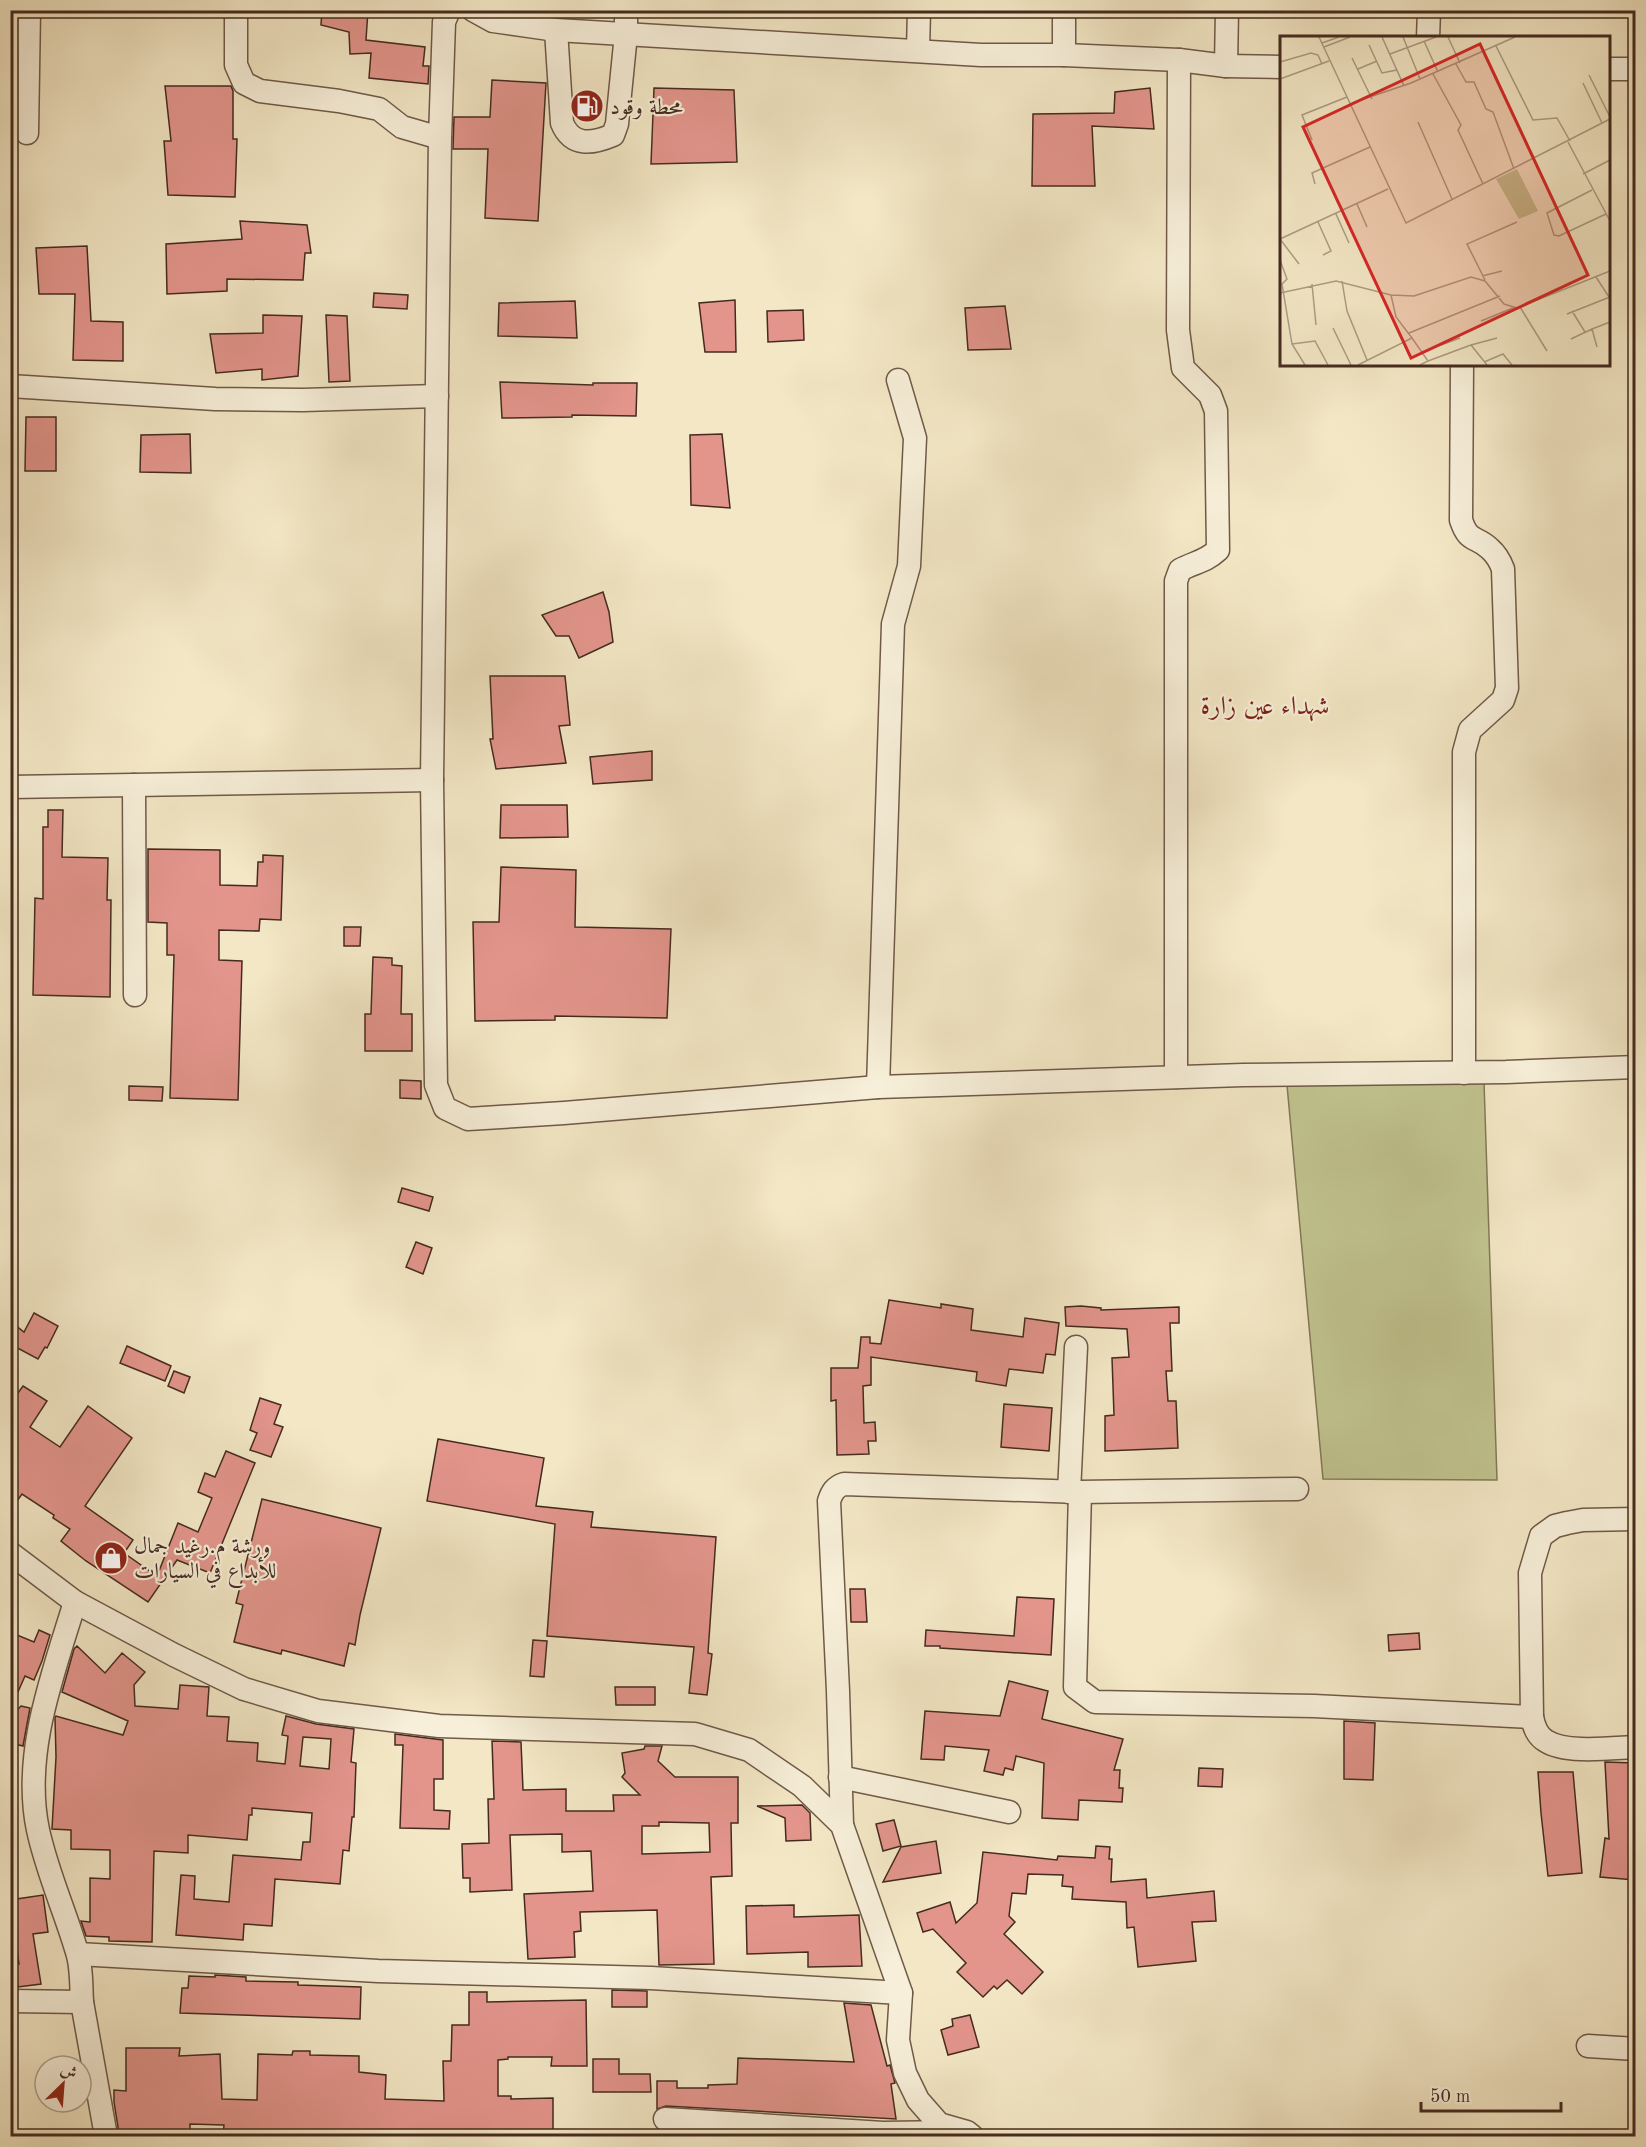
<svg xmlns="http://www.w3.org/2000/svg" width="1646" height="2147" font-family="'Old Standard TT',Amiri,serif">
<rect width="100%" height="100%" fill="#f3e7c5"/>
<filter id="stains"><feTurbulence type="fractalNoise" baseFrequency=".00333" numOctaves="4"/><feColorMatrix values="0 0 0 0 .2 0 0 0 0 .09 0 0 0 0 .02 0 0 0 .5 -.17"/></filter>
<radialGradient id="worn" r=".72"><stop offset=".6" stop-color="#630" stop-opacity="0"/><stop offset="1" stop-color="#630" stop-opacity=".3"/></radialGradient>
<polygon fill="#c1c490" stroke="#837858" stroke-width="1.5" points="1484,1082 1497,1480 1323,1479 1287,1085"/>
<g fill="#e3958c" stroke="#452b1f" stroke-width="1.5" fill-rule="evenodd">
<polygon points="322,10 368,10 366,40 425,47 423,66 429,66 428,84 369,78 371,53 350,54 349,32 321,25"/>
<polygon points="492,80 546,83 538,221 485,218 488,149 453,149 454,117 490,117"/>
<polygon points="165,86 231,86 233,91 233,139 237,139 235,197 168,195 164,141 171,141"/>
<polygon points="654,88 734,90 737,162 651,164"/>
<polygon points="1150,88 1154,129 1092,126 1095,186 1032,186 1033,114 1114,113 1115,92"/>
<polygon points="240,221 307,225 311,253 305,253 303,280 227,279 227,291 167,294 166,244 242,239"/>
<polygon points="87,246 91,321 123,322 123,361 73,360 75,294 39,294 36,248"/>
<polygon points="374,293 408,295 407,309 373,307"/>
<polygon points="735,300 736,352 705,352 699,303"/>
<polygon points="575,301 577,338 498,336 499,303"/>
<polygon points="1005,306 1011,349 968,350 965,308"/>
<polygon points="803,310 804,340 768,342 767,311"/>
<polygon points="263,315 302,316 298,376 262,380 262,369 216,373 210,334 263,333"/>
<polygon points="326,315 347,316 350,381 329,382"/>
<polygon points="500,382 593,385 593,383 637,383 636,416 572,415 572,417 502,418"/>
<polygon points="26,417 56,417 56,471 25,471"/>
<polygon points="190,434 191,473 140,472 141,435"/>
<polygon points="722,434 730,508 691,505 690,435"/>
<polygon points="603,592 609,612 613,642 579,658 569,636 556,636 542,615"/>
<polygon points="490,676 565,676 570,725 559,726 566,763 496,769 490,739 493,739"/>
<polygon points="652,751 652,780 593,784 590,757"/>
<polygon points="501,805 567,805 568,837 500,838"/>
<polygon points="48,810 63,810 62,857 108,858 107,900 111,900 110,997 33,995 35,898 43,899 43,827 48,827"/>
<polygon points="148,849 220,850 220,885 257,886 258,862 263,862 263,855 283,856 281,920 260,919 259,931 219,930 219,960 242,961 238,1100 170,1098 174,955 167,955 167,923 148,922"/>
<polygon points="501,867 576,870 575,927 671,929 667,1018 555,1016 555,1020 475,1021 473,922 499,922"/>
<polygon points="344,927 361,927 360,946 344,946"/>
<polygon points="373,957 392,958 392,965 402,966 401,1014 412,1014 412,1051 365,1051 365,1014 371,1014"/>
<polygon points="400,1080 421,1081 421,1099 400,1098"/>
<polygon points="129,1086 163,1087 162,1101 129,1100"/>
<polygon points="402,1188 433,1197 429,1211 398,1202"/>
<polygon points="416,1242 432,1248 423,1274 406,1267"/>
<polygon points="889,1300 941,1308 941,1304 973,1309 971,1330 1023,1337 1025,1318 1059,1323 1055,1355 1046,1354 1043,1373 1009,1369 1006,1386 976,1381 977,1372 871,1357 871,1385 863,1386 864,1423 875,1422 876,1441 868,1441 869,1454 837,1455 836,1400 831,1401 831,1368 858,1368 861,1337 870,1337 870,1343 881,1344"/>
<polygon points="1081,1306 1101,1308 1101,1310 1179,1307 1179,1323 1170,1323 1172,1371 1166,1371 1168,1401 1176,1401 1178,1448 1105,1451 1105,1416 1114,1415 1112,1358 1129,1357 1127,1329 1066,1326 1065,1307"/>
<polygon points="34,1313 58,1326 47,1348 45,1347 38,1359 10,1344 10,1321 24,1332"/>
<polygon points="127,1346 171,1366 165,1381 120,1363"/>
<polygon points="174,1371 190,1377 184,1393 168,1386"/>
<polygon points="23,1386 47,1401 30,1427 60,1447 88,1406 132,1438 85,1506 133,1540 124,1553 157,1576 178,1523 198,1532 212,1498 198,1492 205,1473 215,1477 226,1451 255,1463 210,1573 177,1560 148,1602 86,1561 61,1541 70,1529 53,1518 54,1515 22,1494 10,1511 10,1404"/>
<polygon points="260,1398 281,1405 274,1424 283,1427 271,1457 250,1450 257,1433 250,1430"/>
<polygon points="1004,1404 1052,1408 1049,1451 1001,1447"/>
<polygon points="438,1439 544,1458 536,1506 593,1512 591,1527 716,1537 708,1653 712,1654 707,1695 689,1693 694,1647 547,1636 555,1524 427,1501"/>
<polygon points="262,1499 381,1528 360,1615 355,1645 349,1643 344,1666 282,1650 281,1654 234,1642 243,1605 236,1603"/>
<polygon points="850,1589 865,1589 867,1622 851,1622"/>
<polygon points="1017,1597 1054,1599 1051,1655 940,1648 940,1646 925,1646 926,1630 1014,1636"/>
<polygon points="39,1630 50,1635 42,1661 34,1680 25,1676 10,1710 10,1632 34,1642"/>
<polygon points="1419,1633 1420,1649 1389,1651 1388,1635"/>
<polygon points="533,1640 547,1641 544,1677 530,1676"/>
<path d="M77 1646 105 1673 122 1653 145 1672 134 1685 135 1706 178 1709 180 1685 209 1687 207 1716 229 1717 227 1741 258 1743 257 1761 285 1764 288 1736 282 1735 286 1716 316 1724 354 1729 351 1762 356 1763 354 1817H352L349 1851 343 1850 340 1884 275 1879 272 1926 244 1924 243 1940 176 1935 181 1875 195 1876 194 1899 229 1902 233 1855 301 1860 303 1842H310L312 1813 252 1808V1815H249L247 1840 188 1835V1853L154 1851 152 1942 109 1941V1937L86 1936 81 1921 90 1922V1878L110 1879V1850L71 1849V1830L52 1829 56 1757 55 1717 56 1716 123 1735 128 1721 62 1692 74 1649ZM303 1737 331 1739 329 1769 300 1766Z"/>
<polygon points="1009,1681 1048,1691 1042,1719 1123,1739 1114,1770 1120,1770 1119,1788 1123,1788 1122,1802 1079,1800 1078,1820 1042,1818 1044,1763 1016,1756 1013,1770 1005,1768 1003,1775 984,1771 989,1750 945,1746 944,1760 921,1759 925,1711 1000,1716"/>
<polygon points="615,1687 655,1687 655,1705 616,1705"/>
<polygon points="21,1706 30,1708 23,1746 10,1743 10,1717"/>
<polygon points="1344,1721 1375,1723 1373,1780 1344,1779"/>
<polygon points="395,1734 443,1740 443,1779 434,1779 434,1810 450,1811 449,1829 400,1828 403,1745 395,1745"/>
<path d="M492 1741 521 1742 523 1790 566 1789V1811H614L613 1795H640L622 1777 625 1773 622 1753 644 1749 645 1746H662L658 1761 675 1777H738V1823H731L732 1876 711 1877 714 1964 659 1965 657 1910 580 1912 581 1931 574 1932 575 1957 528 1959 524 1894 593 1891 591 1851 562 1852V1834L510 1835 512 1890 470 1892V1878H463L462 1844 489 1843 488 1799H494ZM659 1822 709 1823 710 1852 642 1854V1826H659Z"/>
<polygon points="1605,1762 1635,1763 1635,1880 1600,1877 1605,1838 1609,1839"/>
<polygon points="1199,1768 1223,1769 1222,1787 1198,1786"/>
<polygon points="1538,1772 1573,1772 1582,1873 1548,1876 1541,1813"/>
<polygon points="802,1805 810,1813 811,1840 786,1841 785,1818 757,1806"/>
<polygon points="894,1820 901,1846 883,1851 876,1824"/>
<polygon points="936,1841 941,1873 883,1882 901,1847"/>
<polygon points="1096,1846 1110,1847 1109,1859 1112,1859 1111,1882 1146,1879 1147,1898 1214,1891 1216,1921 1192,1922 1196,1961 1138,1967 1134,1927 1127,1928 1126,1902 1072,1899 1073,1887 1062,1886 1063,1875 1028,1874 1026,1894 1012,1893 1009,1916 1015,1922 1004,1934 1043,1972 1022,1994 1007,1980 997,1989 994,1986 983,1997 957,1972 966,1963 933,1929 923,1932 917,1913 950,1902 956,1923 977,1903 983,1852 1057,1860 1058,1856 1095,1858"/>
<polygon points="43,1895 48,1932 33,1934 41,1984 18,1987 14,1964 19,1964 10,1900"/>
<polygon points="794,1905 794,1917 859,1915 862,1966 808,1967 808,1952 747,1954 746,1906"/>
<polygon points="215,1975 246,1977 246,1981 298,1982 298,1985 361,1987 360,2019 180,2013 182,1988 188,1988 189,1976 215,1977"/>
<polygon points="612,1990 647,1991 647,2007 612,2007"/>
<polygon points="469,1992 487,1992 487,2002 586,2000 587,2066 551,2066 552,2057 508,2057 508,2059 498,2060 498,2096 511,2096 511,2099 553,2098 553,2131 531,2131 531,2136 485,2136 485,2131 454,2131 454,2136 418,2136 418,2133 382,2132 382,2136 223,2136 224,2125 190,2124 190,2136 129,2136 129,2133 119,2133 114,2102 114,2090 126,2091 126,2048 180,2048 179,2056 220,2054 222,2099 257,2100 258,2054 292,2055 293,2051 310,2051 310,2055 359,2056 359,2072 386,2075 385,2099 444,2101 443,2061 451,2061 452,2025 469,2025"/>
<polygon points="844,2003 871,2005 887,2066 890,2065 895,2083 891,2084 896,2119 666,2106 657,2109 657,2081 677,2081 677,2088 708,2088 708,2085 737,2084 738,2058 854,2062"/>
<polygon points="970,2015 979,2047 948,2055 941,2030 953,2026 952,2019"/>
<polygon points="593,2059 619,2059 619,2074 650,2074 651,2092 593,2092"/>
</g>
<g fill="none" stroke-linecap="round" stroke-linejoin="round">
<g stroke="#705a48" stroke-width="25">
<g id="minor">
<polyline points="236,10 236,65 244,83 260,91 339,101 379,109 402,127 440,138"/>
<polyline points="449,10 444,22 440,138 432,780 436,1085 445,1108 468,1119 564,1113 878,1087 1243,1075 1506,1072 1636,1067"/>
<polyline points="473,10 493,21 556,30 981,55 1064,55 1179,60 1226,66 1282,67"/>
<path d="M556 30 562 123C572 147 592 144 613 135L617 124 626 34V10"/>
<polyline points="1428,38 1429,10"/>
<polyline points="918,50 919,10"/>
<polyline points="1064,55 1064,10"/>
<polyline points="1226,66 1227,10"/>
<polyline points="1608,69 1636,69"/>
<polyline points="27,133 29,10"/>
<path d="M1462 364 1461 520C1469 544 1476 535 1490 549 1497 555 1500 561 1503 569L1507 688 1503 700 1470 730 1464 752V1073"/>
<polyline points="10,386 215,399 303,400 437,396"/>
<polyline points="134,785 135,995"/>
<polyline points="10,787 432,780"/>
<path d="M1176 1077V581L1180 570C1195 562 1205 562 1218 550L1216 411 1210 395 1183 368 1178 330 1179 60"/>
<polyline points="878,1087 893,624 909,566 915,438 898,380"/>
<polyline points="1069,1492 1076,1347"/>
<polyline points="1080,1492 1075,1687 1095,1702 1314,1706 1532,1717"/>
<path d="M1636 1519 1583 1520 1567 1523 1555 1526 1541 1536 1530 1573 1532 1717C1534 1727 1537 1736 1546 1741 1566 1754 1612 1748 1636 1747"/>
<polyline points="10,1553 75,1602 174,1655 244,1689 318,1711 439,1726 695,1734 749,1750 802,1786 842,1825 901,1993 898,2040 905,2073 918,2100 939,2124 967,2132 972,2136"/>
<polyline points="840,1777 1009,1812"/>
<path d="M842 1825 838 1691 829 1501C832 1492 835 1487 844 1484L1080 1492 1297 1489"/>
<polyline points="78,1954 378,1971 651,1978 901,1993"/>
<path d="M10 2001 82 2002C81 1986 82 1967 77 1952 65 1911 47 1872 38 1830 22 1754 53 1674 75 1602"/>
<polyline points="82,2002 106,2136"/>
<polyline points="1588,2046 1636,2049"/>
<polyline points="665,2119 883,2133 956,2132"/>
</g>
</g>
<use href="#minor" stroke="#f7efd9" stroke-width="22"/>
</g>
<defs>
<g id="fuel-disc" transform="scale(1.725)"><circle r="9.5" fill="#8f2418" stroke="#f7efd9"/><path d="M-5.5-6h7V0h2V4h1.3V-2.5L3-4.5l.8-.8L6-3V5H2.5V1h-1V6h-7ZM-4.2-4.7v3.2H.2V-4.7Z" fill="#fff"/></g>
<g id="shop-disc" transform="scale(1.725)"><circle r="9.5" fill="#8f2418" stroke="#f7efd9"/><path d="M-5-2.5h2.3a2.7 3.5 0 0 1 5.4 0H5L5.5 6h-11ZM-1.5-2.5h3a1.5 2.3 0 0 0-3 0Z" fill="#fff"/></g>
</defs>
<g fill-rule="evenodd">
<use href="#fuel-disc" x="587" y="106"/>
<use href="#shop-disc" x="111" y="1558"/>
</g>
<g text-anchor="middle" stroke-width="4.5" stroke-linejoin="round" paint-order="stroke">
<g font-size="22" fill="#452b1f" stroke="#f7efd9" text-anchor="start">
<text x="610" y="114">محطة وقود</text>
<text x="134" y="1553">ورشة م.رغيد جمال<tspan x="134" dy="25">للأبداع في السيارات</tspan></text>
</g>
<g font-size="26" fill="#7a1f14" stroke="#f7efd9">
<text x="1265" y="714">شهداء عين زارة</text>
</g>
</g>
<g transform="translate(1280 36)">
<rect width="330" height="330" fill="#f3e7c5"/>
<path d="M237 133 258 175 239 183 216 143Z" fill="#c1c490"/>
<path fill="none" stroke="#ad9c83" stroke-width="1.5" d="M39 1 126 187 330 83M102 1 124 50M123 1 140 43M168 1 180 27M144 5 158 36M42 7 59 1M89 9 102 37 117 34M216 10 253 84 277 82 290 105M44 11 70 1M110 18 156 1M72 22 92 63M0 26 31 17 38 19 42 28M176 28 186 46H194L206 73 213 76 234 133M78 33 97 25M153 38 181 89 178 94 203 148M309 39 330 81M0 43 49 25M303 47 322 87M72 67 131 47 235 1M138 86 172 163M32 104 22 79 67 61M288 106 330 185M303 138 330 124M35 148 32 137 90 111M312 154 267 177 274 199 279 200 326 178M77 168 87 191M56 178 69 207M38 186 51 215 43 219M0 203 108 153M0 203 19 228M0 224 7 243 2 248 12 308 25 329M202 240 222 235M316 241 329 261M205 244 187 208 237 186M62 245 67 275 87 324M32 248 36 289M0 257 56 245 111 259 134 260 191 241 205 245 224 268 237 272 330 235M240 271 267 315M292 275 305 296M287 278 330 261M201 285 233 272M53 292 71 329M129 297 220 260M132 302 148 325 140 329M291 303 312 293M12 308 35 305 48 329M191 309 217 302M317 311 312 293 330 286M142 316 180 302M148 325 191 309 207 329M204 326 223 318 232 329M78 329 132 302 116 281 111 259"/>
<path fill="#d62828" fill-opacity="0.15" stroke="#d62828" stroke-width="3" d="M200 8 308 239 131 322 23 91Z"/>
<rect width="330" height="330" fill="none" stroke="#452b1f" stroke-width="3"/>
</g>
<rect width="1646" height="2147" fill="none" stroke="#f3e7c5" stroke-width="36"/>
<rect x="12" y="12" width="1622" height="2123" fill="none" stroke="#452b1f" stroke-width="3"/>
<rect x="18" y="18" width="1610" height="2111" fill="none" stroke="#452b1f" stroke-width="1.5"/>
<g transform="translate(63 2084) rotate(25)"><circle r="28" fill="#f7efd9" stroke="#b0a18f" stroke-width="1.5"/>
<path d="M0-4.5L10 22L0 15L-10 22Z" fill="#8f2418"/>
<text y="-9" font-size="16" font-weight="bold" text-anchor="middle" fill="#452b1f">ش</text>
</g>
<path d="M1421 2102v9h140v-9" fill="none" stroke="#452b1f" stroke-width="3"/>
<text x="1430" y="2102" font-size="18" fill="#452b1f" stroke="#f7efd9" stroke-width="4.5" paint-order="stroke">50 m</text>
<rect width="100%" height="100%" filter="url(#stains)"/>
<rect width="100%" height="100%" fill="url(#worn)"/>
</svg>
